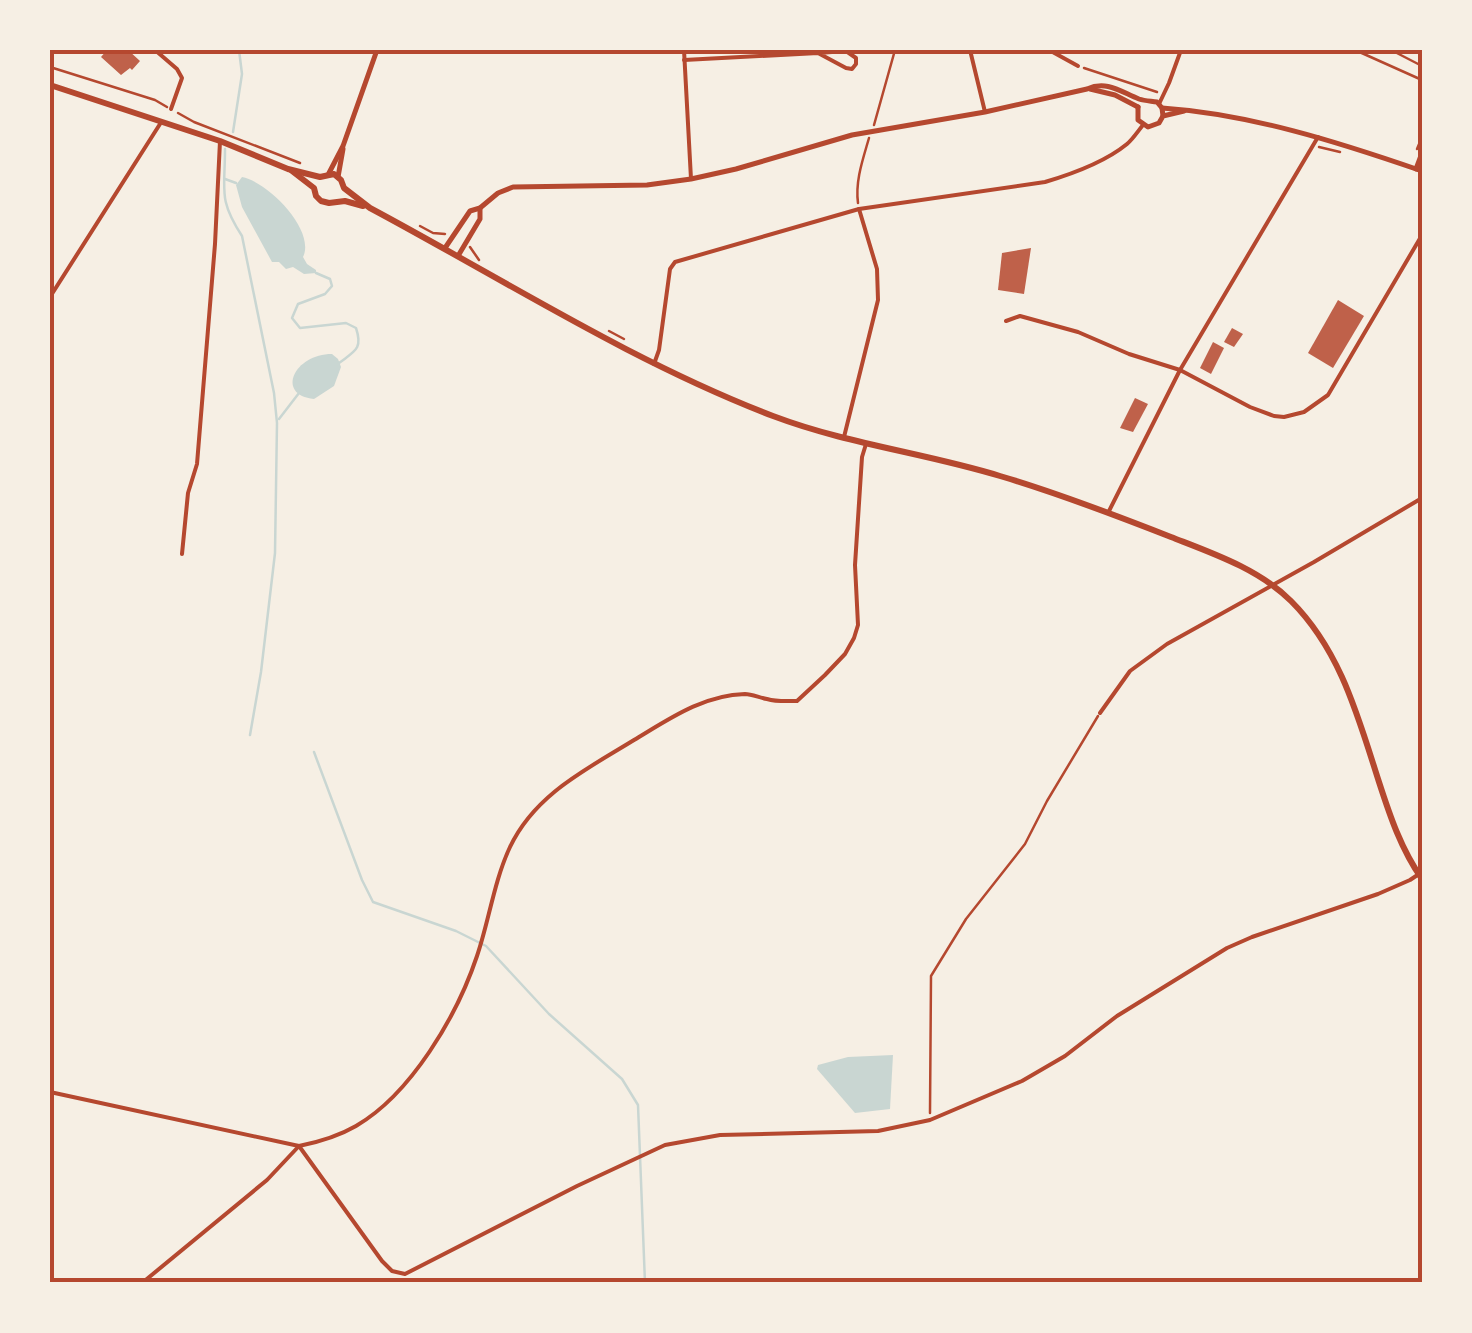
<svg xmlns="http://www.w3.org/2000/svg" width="1472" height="1333" font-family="Quicksand,sans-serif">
<rect width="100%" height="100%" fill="#f6efe4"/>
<g fill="#c9d6d2">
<path d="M242 177C268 182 316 230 303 257L307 264 316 270V273L304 274 293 267 286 269 279 262H272L242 207 236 185Z"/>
<path d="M332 354 338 359 341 367 334 386 314 399C275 395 294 354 332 354Z"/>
<polygon points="893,1055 890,1109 855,1113 817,1069 818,1065 848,1057"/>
</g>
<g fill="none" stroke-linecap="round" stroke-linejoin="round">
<g stroke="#c9d6d2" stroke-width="2.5">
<polyline points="233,132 242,74 239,50"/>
<path d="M225 149C225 191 218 199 242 236L274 393 277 423 275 553 261 672 250 735"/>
<polyline points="225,179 236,183"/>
<path d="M316 273 330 279 332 286 325 294 298 304 292 318 300 328 346 323 356 328C363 349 355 351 339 363"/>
<polyline points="279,419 299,393"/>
<polyline points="314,752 362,880 373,902 456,931 486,946 549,1014 622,1079 638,1105 645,1283"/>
</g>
</g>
<g fill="#bf614a">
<polygon points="107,50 128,50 140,61 132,70 130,68 121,75 101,57"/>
<polygon points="1031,248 1024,294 998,290 1002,253"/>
<polygon points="1338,300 1364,316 1333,368 1308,353"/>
<polygon points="1232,328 1243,334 1234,347 1224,342"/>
<polygon points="1213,342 1224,348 1211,374 1200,368"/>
<polygon points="1135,398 1148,404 1133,432 1120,428"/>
</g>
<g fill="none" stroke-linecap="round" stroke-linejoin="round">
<g stroke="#b5482f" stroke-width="2.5">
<polyline points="1355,50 1422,80"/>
<polyline points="1391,50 1422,66"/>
<polyline points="50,67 155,100 167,107"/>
<polyline points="1084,68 1157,92"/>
<polyline points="178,113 194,122 300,163"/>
<polyline points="874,125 895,50"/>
<polyline points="1319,147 1340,152"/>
<polyline points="1417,149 1422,137"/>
<path d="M858 203C855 181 863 159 869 138"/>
<polyline points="420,226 433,233 445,234"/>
<polyline points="470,247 479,260"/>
<polyline points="609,331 624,339"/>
<polyline points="930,1113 931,976 966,919 1025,844 1047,801 1098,716"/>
</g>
<g stroke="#b5482f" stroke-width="4">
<polyline points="155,50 177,69 182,78 171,109"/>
<polyline points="684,50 691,179"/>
<polyline points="970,50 985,112"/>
<polyline points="1049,50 1078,66"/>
<polyline points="684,60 818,53 846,68 852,69 856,64 856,58 846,51 818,53"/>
<polyline points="1159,104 1169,83 1181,50"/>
<polyline points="50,297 160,124"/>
<polyline points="1006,321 1020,316 1078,332 1129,354 1180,370 1250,407 1274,416 1284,417 1304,412 1328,395 1422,235"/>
<path d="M654 364 659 350 670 269 675 262 859 209 1045 182C1072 174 1105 162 1127 144 1133 139 1138 131 1143 125"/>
<polyline points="844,437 878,300 877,269 859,209"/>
<polyline points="1108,513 1180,370 1318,137"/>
<polyline points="182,554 188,493 197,464 215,244 220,141"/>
<polyline points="1100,713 1130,671 1167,644 1314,562 1422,498"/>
<path d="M50 1092 299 1146C319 1142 337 1137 356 1126 411 1094 457 1016 477 956 489 921 494 881 510 847 535 794 587 769 634 740 669 719 703 695 745 694 752 694 760 698 767 699 777 702 786 701 797 701L825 675 845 654 854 638 858 625 855 565 862 457 866 444"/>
<polyline points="299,1146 382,1261 392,1271 405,1274 577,1186 665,1145 720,1135 878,1131 930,1120 1022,1081 1065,1056 1117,1016 1227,948 1252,937 1378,894 1410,880 1422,872"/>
<polyline points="142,1283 267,1180 299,1146"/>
</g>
<g stroke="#b5482f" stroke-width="5">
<polyline points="1090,89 1115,95 1138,107"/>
<polyline points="1138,107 1138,120 1148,127 1159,123 1163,116 1184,111"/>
<path d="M1162 108C1250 114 1338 142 1422 171"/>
<polyline points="1416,169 1422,153"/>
<polyline points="329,173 343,146 377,50"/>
<polyline points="338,177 343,149"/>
<path d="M445 248 470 211 480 208 498 193 513 187 647 185 691 179 736 169 852 135 985 112 1087 89C1107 80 1121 92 1139 99 1145 101 1151 101 1157 102L1162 108 1163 116"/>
<polyline points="458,256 480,219 480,208"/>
</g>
<g stroke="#b5482f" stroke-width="6">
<path d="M50 85 220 141 288 169 320 177 334 174 341 180 344 188 370 208C503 279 632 362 773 416 847 444 925 453 1000 476 1058 493 1115 515 1171 537 1212 553 1259 569 1291 601 1341 651 1358 717 1379 782 1390 816 1401 849 1422 879"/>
<polyline points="292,171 314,188 316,196 321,201 329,203 345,201 363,206"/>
</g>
</g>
<rect width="1472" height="1333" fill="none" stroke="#f6efe4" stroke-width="105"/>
<rect x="52" y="52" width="1368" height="1228" fill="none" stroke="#b5482f" stroke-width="4"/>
</svg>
